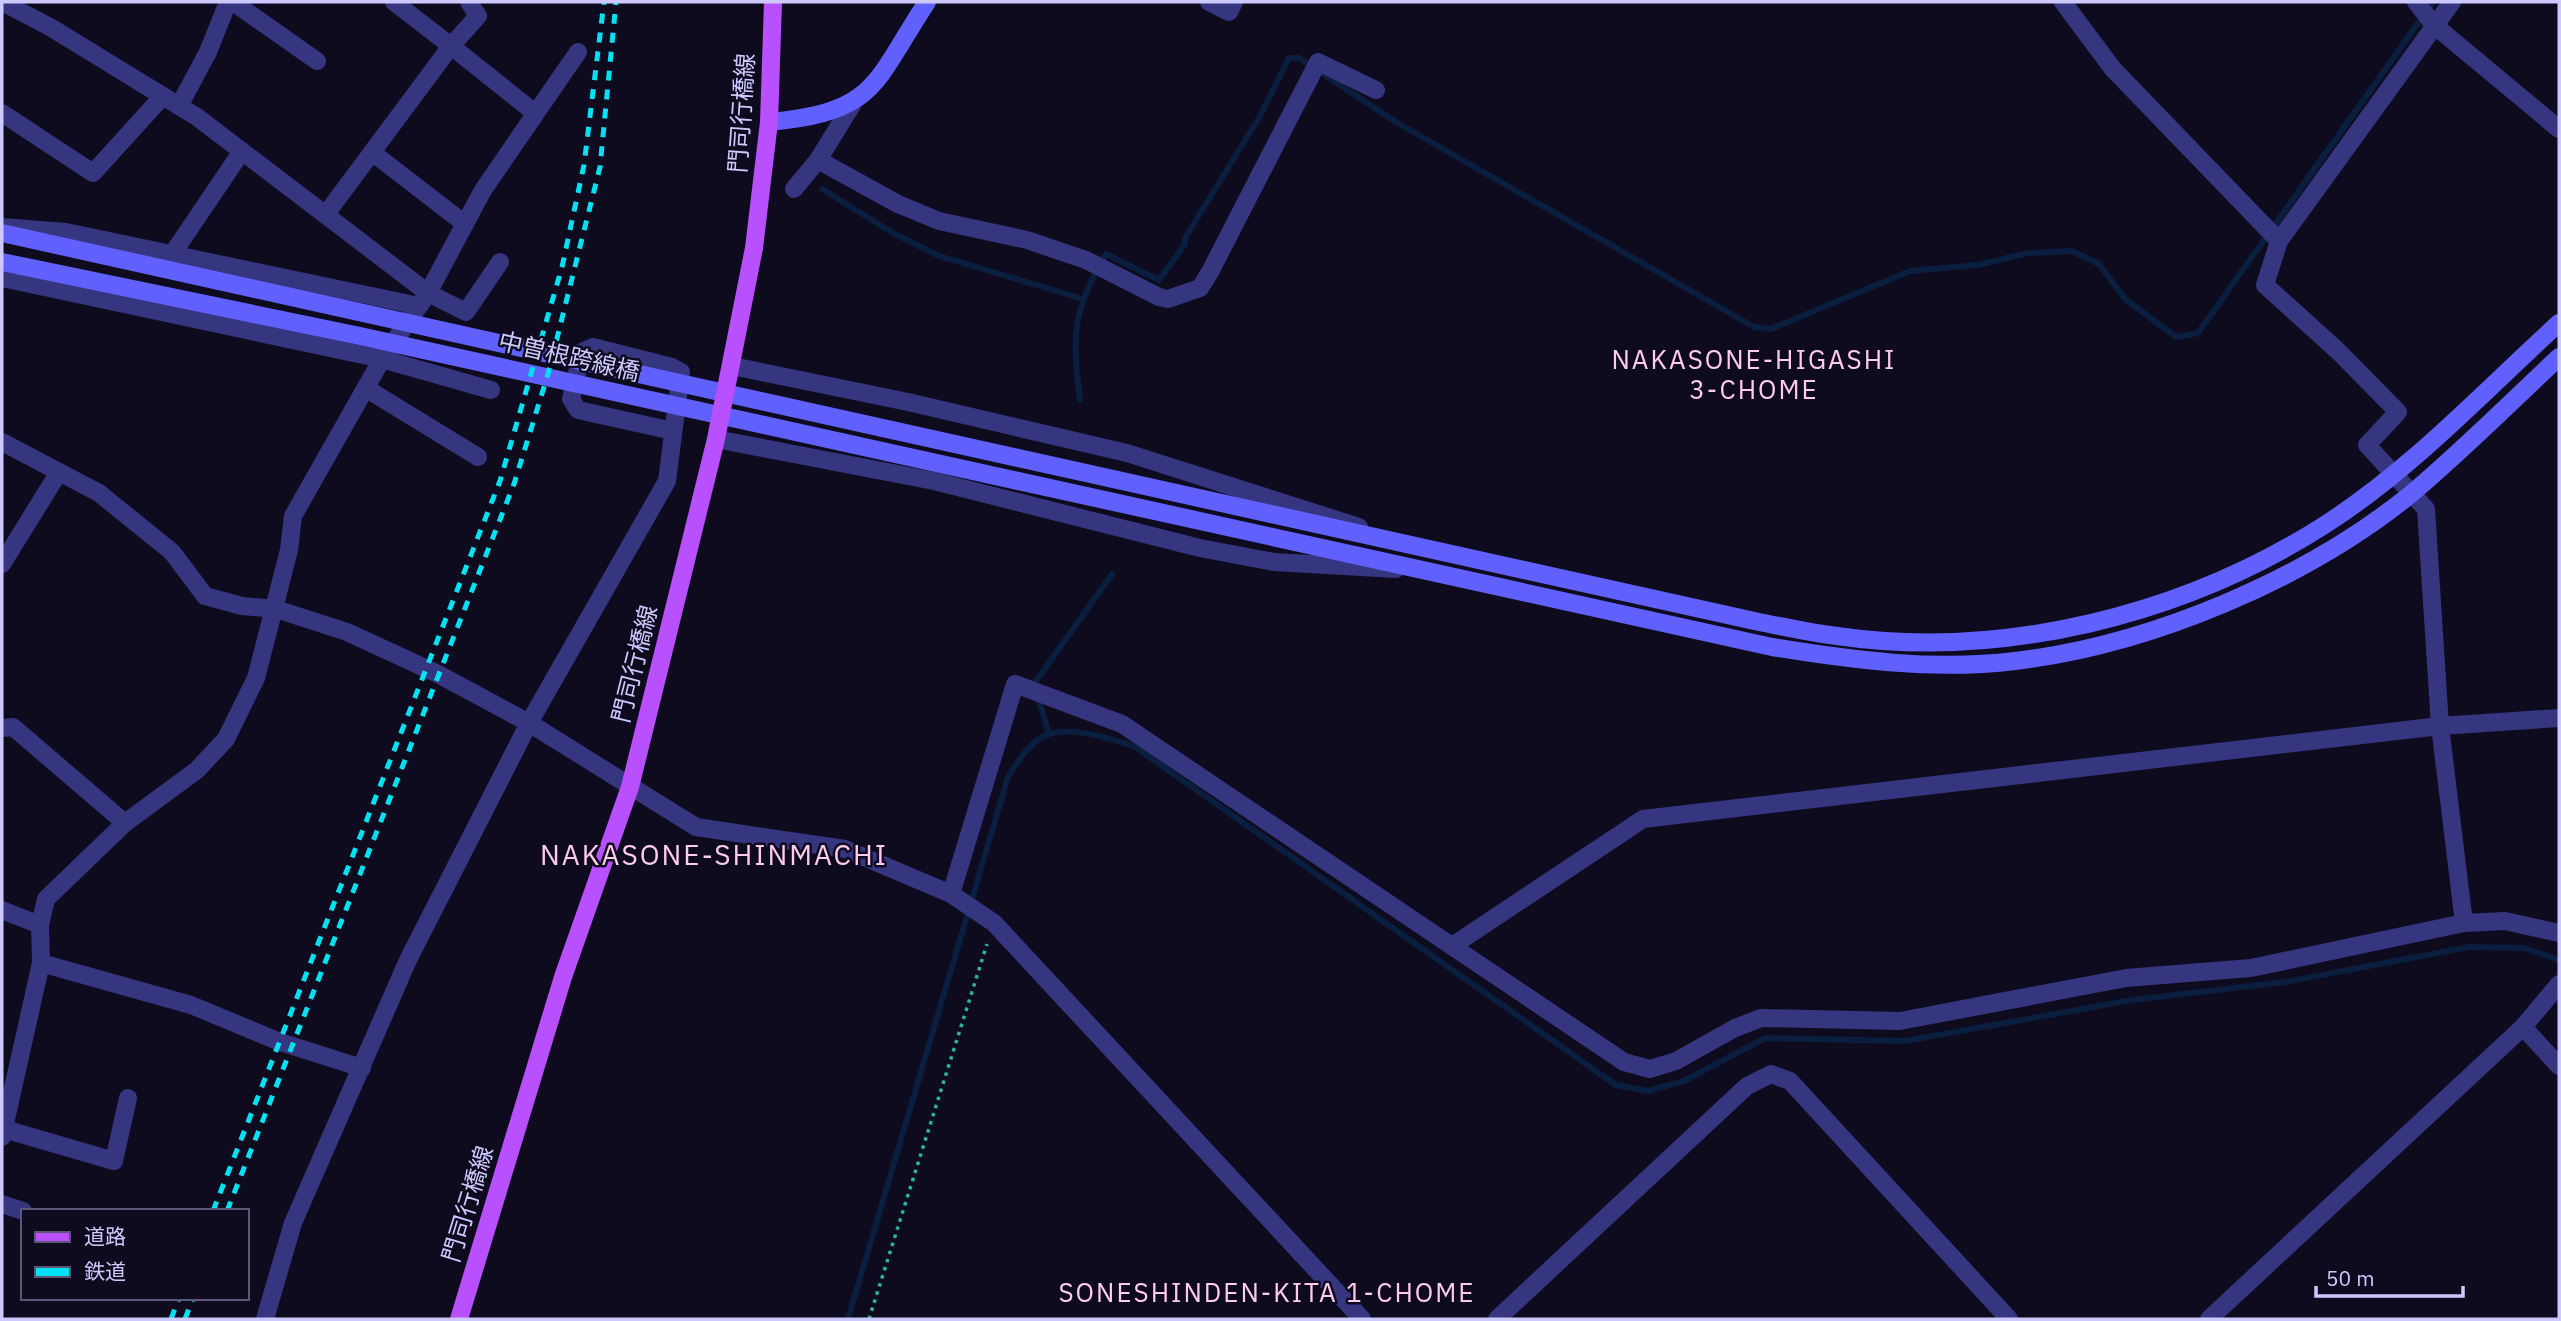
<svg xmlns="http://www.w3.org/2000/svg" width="2561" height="1321" font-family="'IBM Plex Sans','Noto Sans JP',sans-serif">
<rect width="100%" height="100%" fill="#0e0b1e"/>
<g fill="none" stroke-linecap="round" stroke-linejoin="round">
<g stroke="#0a1f3f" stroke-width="6">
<polyline points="822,189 893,233 939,256 1083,299"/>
<path d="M1080 400C1072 336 1072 310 1106 254L1159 280 1185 244V238L1260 116 1289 58H1299L1396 122 1754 327 1771 329 1910 271 1977 265 2028 253 2072 251 2099 264 2125 299 2176 337 2198 333 2433 2"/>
<polyline points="1049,734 1034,684 1112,574"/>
<path d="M848 1319 1008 777C1018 762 1030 740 1049 734 1074 726 1110 739 1134 746L1616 1085 1648 1091 1684 1081 1765 1038 1905 1041 2132 1000 2285 982 2469 947 2524 948 2559 960"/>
</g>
<polyline stroke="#2ab2a6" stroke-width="3.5" stroke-dasharray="3.5 5" stroke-linecap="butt" points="869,1319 987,944"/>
<g stroke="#36357f" stroke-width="18">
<polyline points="2,2 50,27 197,117 428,293 382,359 293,516 289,550 256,678 226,739 197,770 125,823 46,899 40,925 41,963 191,1005 280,1042 362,1068"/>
<polyline points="233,2 317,61"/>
<polyline points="469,2 478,16 451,46 535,113"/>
<polyline points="1209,2 1229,12 1234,2"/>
<polyline points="2063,2 2113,69 2279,241"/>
<polyline points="2416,2 2434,25 2559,129"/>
<polyline points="2452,2 2279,241 2265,285 2339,352 2398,412 2367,445 2426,509 2440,726 2464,923"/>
<polyline points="179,106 208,52 228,2"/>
<polyline points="2,113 93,173 163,96"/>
<polyline points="373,153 465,224"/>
<polyline points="818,160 852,105"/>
<polyline points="794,189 818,160 898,204 939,221 1027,240 1086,260 1159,297 1168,299 1200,288 1210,272 1318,62 1376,90"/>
<polyline points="326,214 451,46 394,2"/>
<polyline points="2,227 66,232 419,306"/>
<polyline points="171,256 242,151"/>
<polyline points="500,262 466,312 428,293 483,190 578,52"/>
<polyline points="2,278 382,359 491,390"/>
<polyline points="732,366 908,402 1127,453 1359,527"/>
<polyline points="367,389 478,457"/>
<polyline points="716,439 934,481 1200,548 1274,562 1396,569"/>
<polyline points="2,442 99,493 172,552 205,596 242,606 276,609 347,632 438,674 529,723 696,827 845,849 951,894 994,923 1362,1319"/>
<polyline points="2,564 59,472"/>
<polyline points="2,728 13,727 125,823"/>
<polyline points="951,894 1015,684 1122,724 1624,1062 1650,1069 1676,1061 1735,1028 1761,1018 1900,1021 2126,978 2251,968 2464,923 2505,921 2559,933"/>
<polyline points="2,910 40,925"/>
<polyline points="1452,946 1643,819 2440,726 2559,718"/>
<polyline points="2523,1027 2559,1066"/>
<polyline points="4,1129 114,1161 128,1098"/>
<polyline points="2,1137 41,963"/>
<polyline points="2,1204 23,1211"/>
<polyline points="265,1319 293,1223 408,960 529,723 667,481 681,372 672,367 593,347 582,352 571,399 578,410 673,431"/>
<polyline points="1497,1319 1747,1086 1771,1074 1790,1081 2009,1319"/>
<polyline points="2209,1319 2523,1027 2559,984"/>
</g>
<g stroke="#6060ff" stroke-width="18">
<path d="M769 122C877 112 873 84 927 2"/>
<path d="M2 233 1759 622C1785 627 1811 633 1837 636 2003 660 2183 615 2323 526 2410 471 2483 392 2559 323"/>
<path d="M2 262 360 336 1772 647C1851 660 1934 671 2015 661 2150 645 2305 580 2411 494 2462 451 2510 403 2559 357"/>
</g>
<polyline stroke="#b950ff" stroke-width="18" points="459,1319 563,977 630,787 716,439 754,248 769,122 773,2"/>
<g stroke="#00e2f4" stroke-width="5" stroke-dasharray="10 9" stroke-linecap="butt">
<polyline points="213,1211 500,481 562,267 584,165 604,2"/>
<polyline points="227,1211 514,484 548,374 600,167 616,2"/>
<polyline points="171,1319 179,1298"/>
<polyline points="185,1319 193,1298"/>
</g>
</g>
<g text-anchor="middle" stroke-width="5" stroke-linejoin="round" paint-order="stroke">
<g font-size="24" fill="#cdc9ff" stroke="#0e0b1e">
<text transform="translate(742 113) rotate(-86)" y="8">門司行橋線</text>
<text transform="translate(569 357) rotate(13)" y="8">中曽根跨線橋</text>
<text transform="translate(635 664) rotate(-76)" y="8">門司行橋線</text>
<text transform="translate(468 1204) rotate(-73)" y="8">門司行橋線</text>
</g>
<g font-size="26" letter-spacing="2" fill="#ffcbed" stroke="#0e0b1e">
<text x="1754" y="369">NAKASONE-HIGASHI<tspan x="1754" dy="30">3-CHOME</tspan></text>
<text x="1267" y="1302">SONESHINDEN-KITA 1-CHOME</text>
</g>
<g font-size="28" letter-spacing="2" fill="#ffcbed" stroke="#0e0b1e">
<text x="714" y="865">NAKASONE-SHINMACHI</text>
</g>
</g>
<rect width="2561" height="1321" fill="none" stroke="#cdc9ff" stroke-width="7"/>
<rect x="21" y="1209" width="228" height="91" fill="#0e0b1e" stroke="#5a5778" stroke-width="2"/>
<rect x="35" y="1232" width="35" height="10" fill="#b950ff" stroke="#5a5778" stroke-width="2"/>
<text x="84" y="1244" font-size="21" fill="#cdc9ff">道路</text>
<rect x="35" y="1267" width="35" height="10" fill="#00e2f4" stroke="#5a5778" stroke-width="2"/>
<text x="84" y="1279" font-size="21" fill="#cdc9ff">鉄道</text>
<path d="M2316 1286v10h147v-10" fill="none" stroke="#cdc9ff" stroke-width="3.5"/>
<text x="2326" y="1286" font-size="21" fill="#cdc9ff" stroke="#0e0b1e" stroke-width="5" paint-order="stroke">50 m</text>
</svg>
